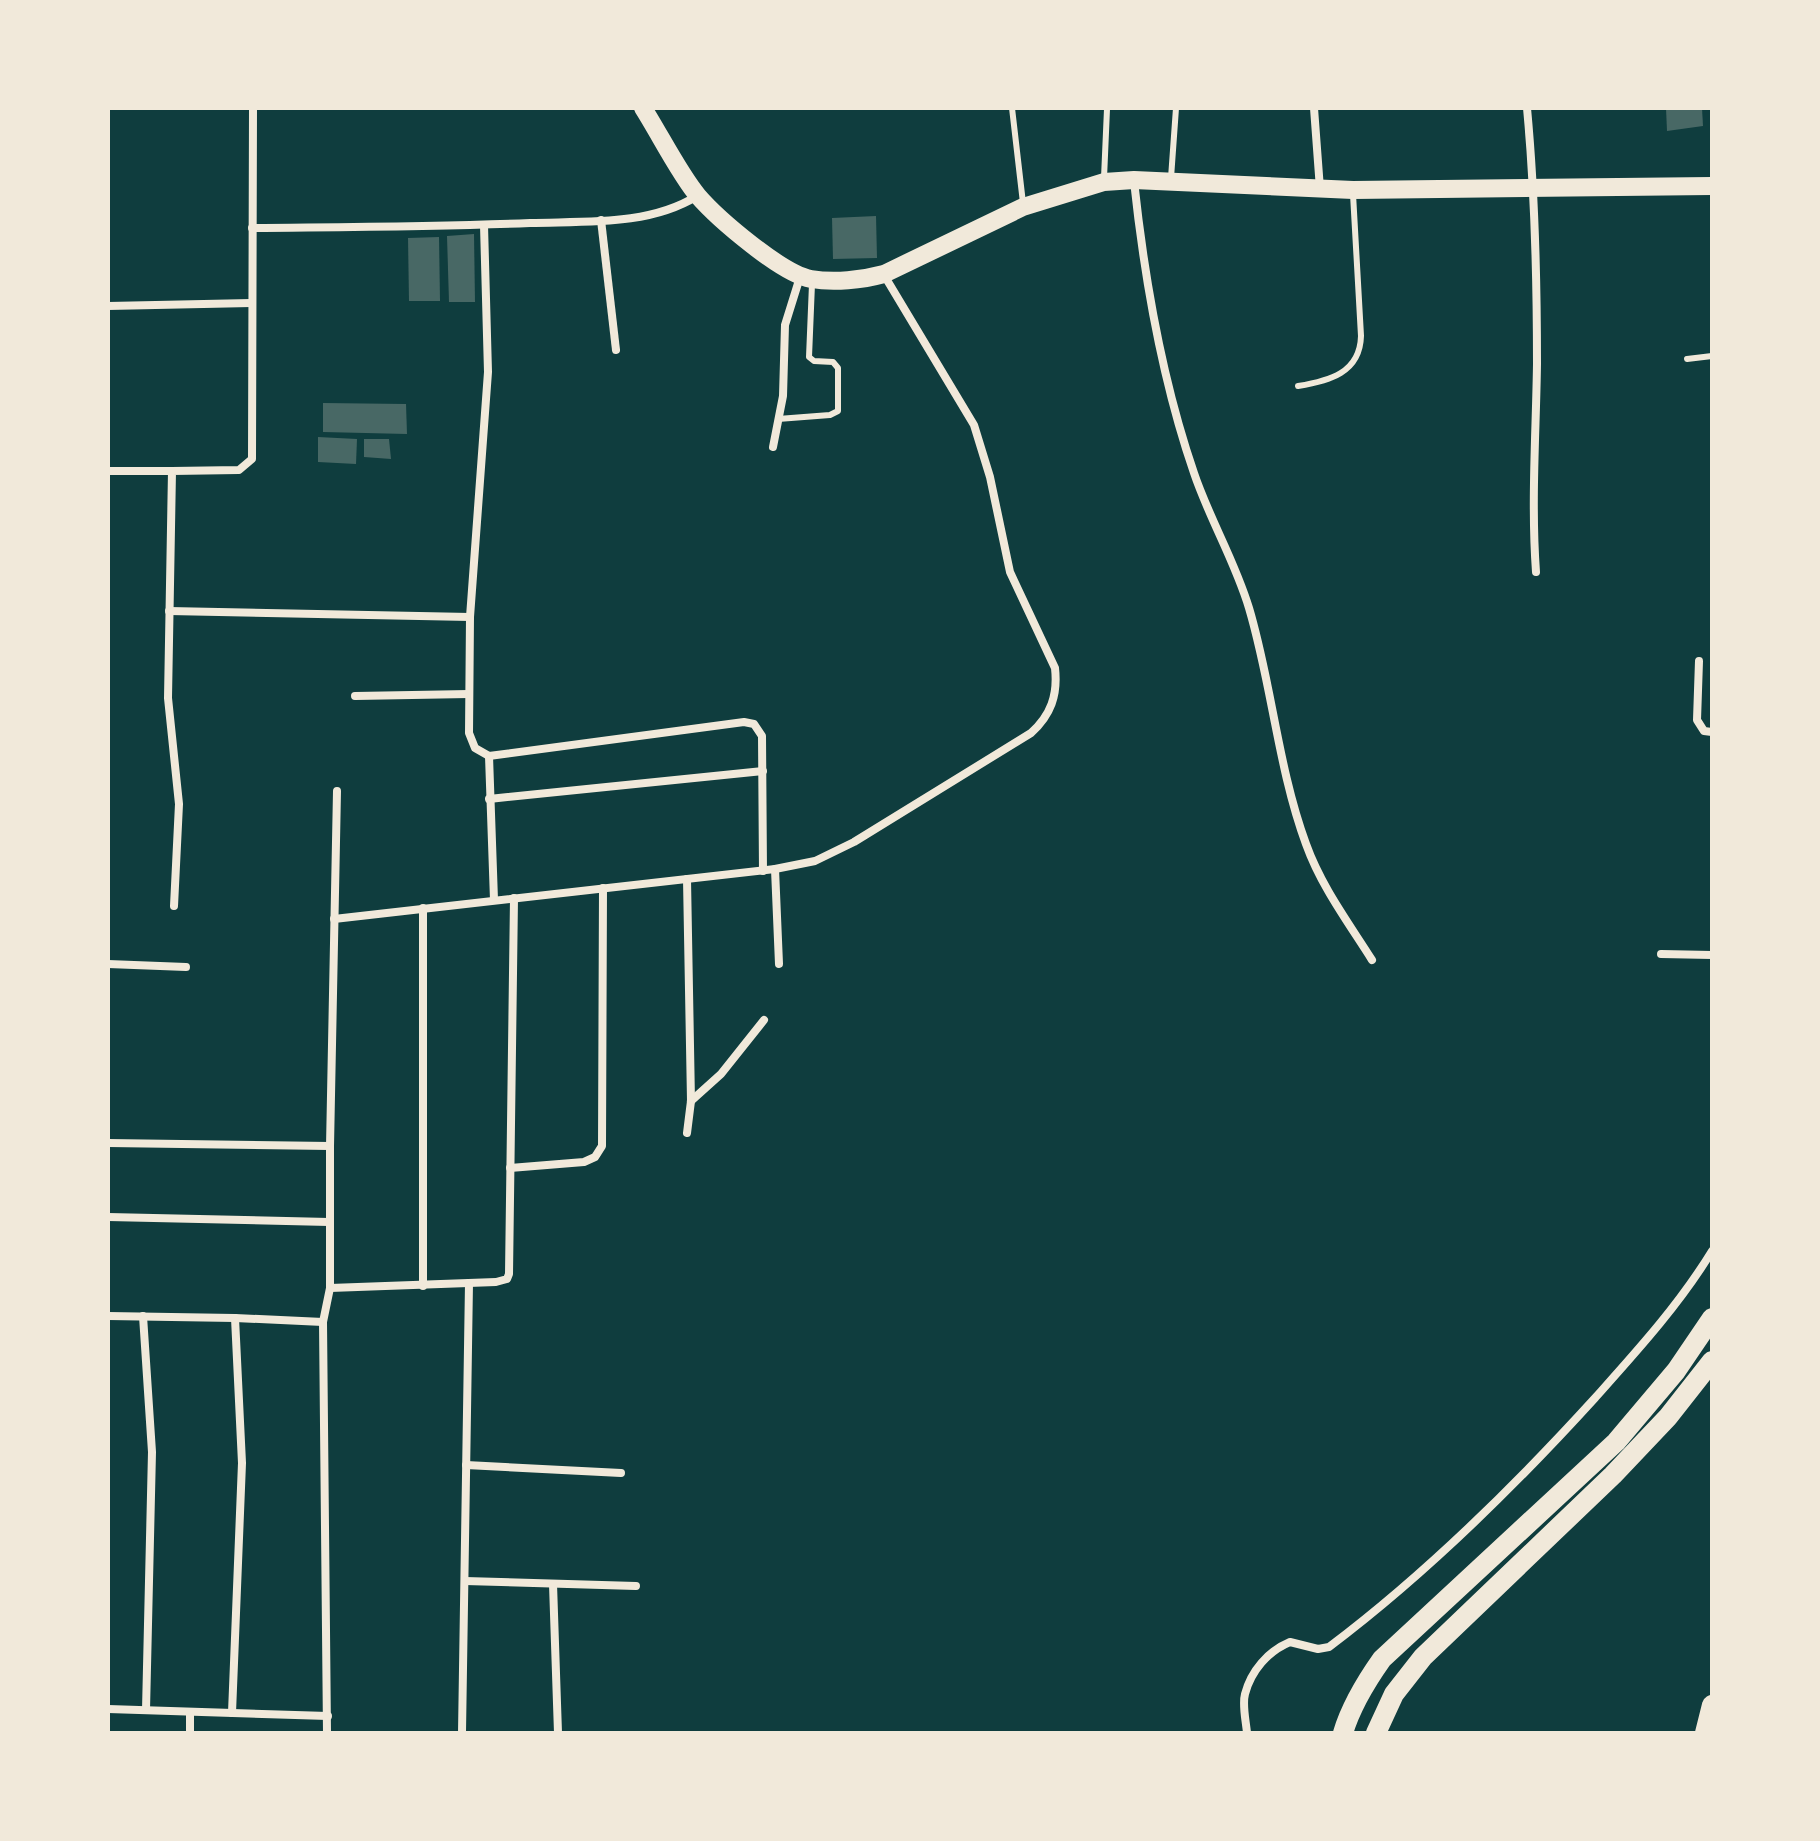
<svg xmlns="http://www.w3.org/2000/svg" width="1820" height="1841" font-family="'PT Sans',sans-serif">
<rect width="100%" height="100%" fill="#0f3d3e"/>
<g fill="#486865">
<polygon points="1666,108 1702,108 1703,126 1667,131"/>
<polygon points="876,216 877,258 833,259 832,218"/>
<polygon points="474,234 475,302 449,302 447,236"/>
<polygon points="439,237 440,301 409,301 408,238"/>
<polygon points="323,403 406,404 407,434 323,432"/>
<polygon points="318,437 357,439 356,464 318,462"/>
<polygon points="364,439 389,439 391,459 364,457"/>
</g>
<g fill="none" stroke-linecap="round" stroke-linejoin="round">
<g stroke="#f1e9da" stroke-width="6">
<polyline points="1012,108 1023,203"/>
<polyline points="1104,178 1107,109"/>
<polyline points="1171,178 1176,108"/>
<polyline points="1687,359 1712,356"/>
<path d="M1298 386C1329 381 1360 373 1361 336L1353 194"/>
<polyline points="778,419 830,415 838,411 838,368 833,362 814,361 809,357 812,284"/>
</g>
<g stroke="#f1e9da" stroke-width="8">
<polyline points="1314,108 1320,189"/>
<path d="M1527 108C1535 193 1537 279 1537 364 1536 433 1531 503 1536 572"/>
<path d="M1134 181C1144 275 1163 383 1194 473 1209 518 1235 561 1249 608 1272 685 1278 768 1306 844 1321 886 1348 922 1372 960"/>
<polyline points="601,220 616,350"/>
<polyline points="484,225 488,372 470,617 469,733 475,748 489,756"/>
<path d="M252 228C345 227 437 227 530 223 585 221 649 226 697 196"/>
<polyline points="108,306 251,303"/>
<polyline points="773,447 783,396 785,325 800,277"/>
<polyline points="108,471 172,471"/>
<polyline points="169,611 470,617"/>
<polyline points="1699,661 1697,720 1704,731 1712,732"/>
<polyline points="355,696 469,694"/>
<polyline points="489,756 744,722 754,724 762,736 763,871"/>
<polyline points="489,756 494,900"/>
<polyline points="489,799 763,771"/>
<polyline points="775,869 779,964"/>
<polyline points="174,906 179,804 168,698 172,471 239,470 252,459 253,108"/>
<path d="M334 919 775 869 815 861 854 842 1031 733C1051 715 1058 695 1055 668L1010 572 990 477 974 425 884 275"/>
<polyline points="1661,954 1712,955"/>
<polyline points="108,964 186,967"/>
<polyline points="691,1101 721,1074 764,1020"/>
<polyline points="687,1133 691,1101 687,879"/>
<polyline points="108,1143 330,1146"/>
<polyline points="510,1168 584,1162 595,1157 602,1146 603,888"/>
<polyline points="108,1217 329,1222"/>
<polyline points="423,1286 423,908"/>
<polyline points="330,1288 496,1282 507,1279 509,1274 514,898"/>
<polyline points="108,1316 235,1318 323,1322"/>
<polyline points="143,1316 152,1452 146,1710"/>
<polyline points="466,1465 621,1473"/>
<polyline points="465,1581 636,1586"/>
<polyline points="553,1584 558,1733"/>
<polyline points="108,1709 328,1716"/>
<polyline points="190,1712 190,1733"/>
<polyline points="232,1713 242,1463 235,1318"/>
<polyline points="327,1733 323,1322 330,1288 330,1146 337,791"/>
<polyline points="462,1733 469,1283"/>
<path d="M1247 1733C1246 1721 1242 1705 1245 1694 1251 1671 1268 1651 1290 1642L1318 1649 1329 1647C1426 1574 1514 1487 1595 1398 1637 1351 1679 1305 1712 1251"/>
</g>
<path stroke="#f1e9da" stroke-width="18" d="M643 108C659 133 680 175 698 196 718 219 782 274 811 279 834 283 862 280 884 274L1023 207 1104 182 1134 180 1353 190 1712 186"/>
<g stroke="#f1e9da" stroke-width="20">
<path d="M1343 1733C1351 1706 1365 1683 1382 1659L1616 1442 1676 1371 1712 1318"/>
<polyline points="1376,1733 1394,1694 1423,1657 1613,1475 1668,1417 1712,1361"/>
<polyline points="1705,1733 1712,1705"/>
</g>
</g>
<rect width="1820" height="1841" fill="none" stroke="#f1e9da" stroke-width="220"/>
</svg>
